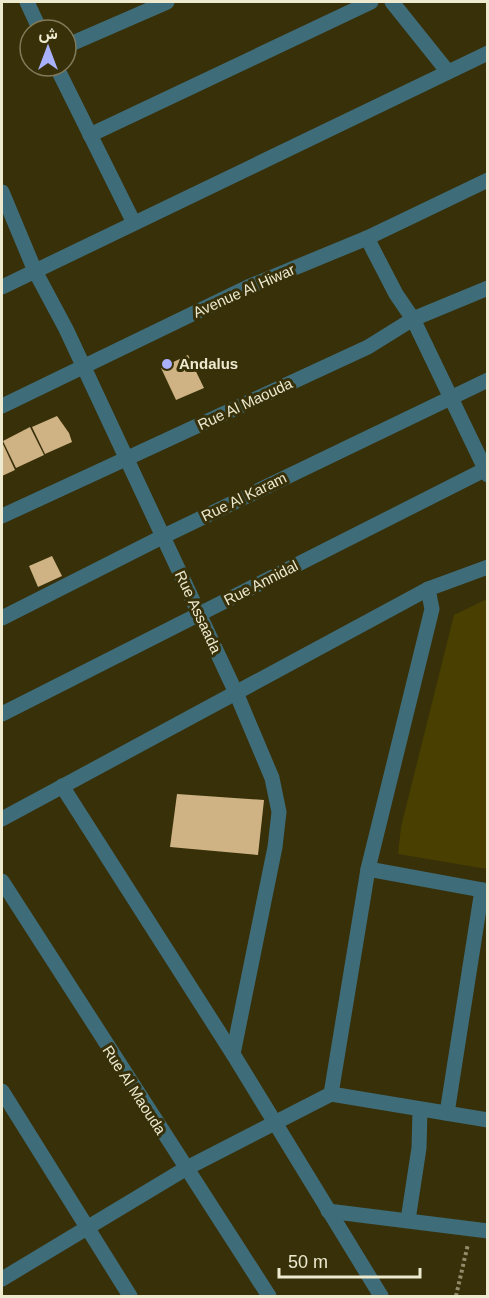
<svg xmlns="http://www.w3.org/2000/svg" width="489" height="1298" font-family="Arial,Vazirmatn,sans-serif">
<rect width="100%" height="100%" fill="#373009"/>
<polygon fill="#493f00" points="487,599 487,869 398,854 401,827 454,615"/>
<g fill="#d0b384">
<polygon points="188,355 204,388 176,400 161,368"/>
<polygon points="57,416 69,433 72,442 45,454 32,427"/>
<polygon points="30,427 44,455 16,468 3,441"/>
<polygon points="2,442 15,470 2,476"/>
<polygon points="52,556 62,576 38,587 29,566"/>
<polygon points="177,794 264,800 258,855 170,847"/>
</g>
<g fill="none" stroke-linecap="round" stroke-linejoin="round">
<polyline stroke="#928c6c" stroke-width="4" stroke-dasharray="3 3" stroke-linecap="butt" points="456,1296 468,1244"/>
<g stroke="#3f6c79" stroke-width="15">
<polyline points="27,2 40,30"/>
<polyline points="392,2 448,72"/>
<polyline points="66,46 167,2"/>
<polyline points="56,66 134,223"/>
<polyline points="90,135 371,2"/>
<polyline points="2,192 35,271 66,329 237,695 272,778 279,812 275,847 233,1054"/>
<polyline points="367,238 396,294 413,319 488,475"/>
<polyline points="2,287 488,53"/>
<polyline points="2,406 248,287 367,238 488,180"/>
<polyline points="2,516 368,347 413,319 488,288"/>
<polyline points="2,618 162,537 488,380"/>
<polyline points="2,714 488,468"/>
<polyline points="62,786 233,1054 381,1296"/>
<polyline points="2,819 428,589 488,567"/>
<polyline points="368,869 488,891"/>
<polyline points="2,881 269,1296"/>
<polyline points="2,1091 130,1296"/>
<polyline points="331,1094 368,869 432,609 428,589"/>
<polyline points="447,1113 482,890"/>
<polyline points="328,1211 488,1231"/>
<polyline points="408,1220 419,1148 420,1110"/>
<polyline points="2,1279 185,1169 331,1094 488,1120"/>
</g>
</g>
<circle fill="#a9b0fc" stroke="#373009" stroke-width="2" cx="167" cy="364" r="6"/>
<g text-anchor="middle" stroke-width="6" stroke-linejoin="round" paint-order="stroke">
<g font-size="15" fill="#eeead0" stroke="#373009">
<text transform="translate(244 291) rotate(-24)" y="5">Avenue Al Hiwar</text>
<text transform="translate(245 404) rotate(-25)" y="5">Rue Al Maouda</text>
<text transform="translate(244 497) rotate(-26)" y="5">Rue Al Karam</text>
<text transform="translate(261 583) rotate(-27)" y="5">Rue Annidal</text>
<text transform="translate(198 612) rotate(65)" y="5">Rue Assaada</text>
<text transform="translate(134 1090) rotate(57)" y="5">Rue Al Maouda</text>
</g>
<g font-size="15" font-weight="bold" fill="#eeead0" stroke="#373009" text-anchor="start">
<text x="179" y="369">Andalus</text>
</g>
</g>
<rect width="489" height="1298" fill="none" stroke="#eeead0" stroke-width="6"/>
<g transform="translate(48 48)"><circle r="28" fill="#373009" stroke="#807a59" stroke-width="1.5"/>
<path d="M0-4.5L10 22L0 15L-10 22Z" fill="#a9b0fc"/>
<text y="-9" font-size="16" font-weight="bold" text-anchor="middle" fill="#eeead0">ش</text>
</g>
<path d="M279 1268v9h141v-9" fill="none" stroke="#eeead0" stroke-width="3"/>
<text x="288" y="1268" font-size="18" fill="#eeead0" stroke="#373009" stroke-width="4.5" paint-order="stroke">50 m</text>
</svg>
